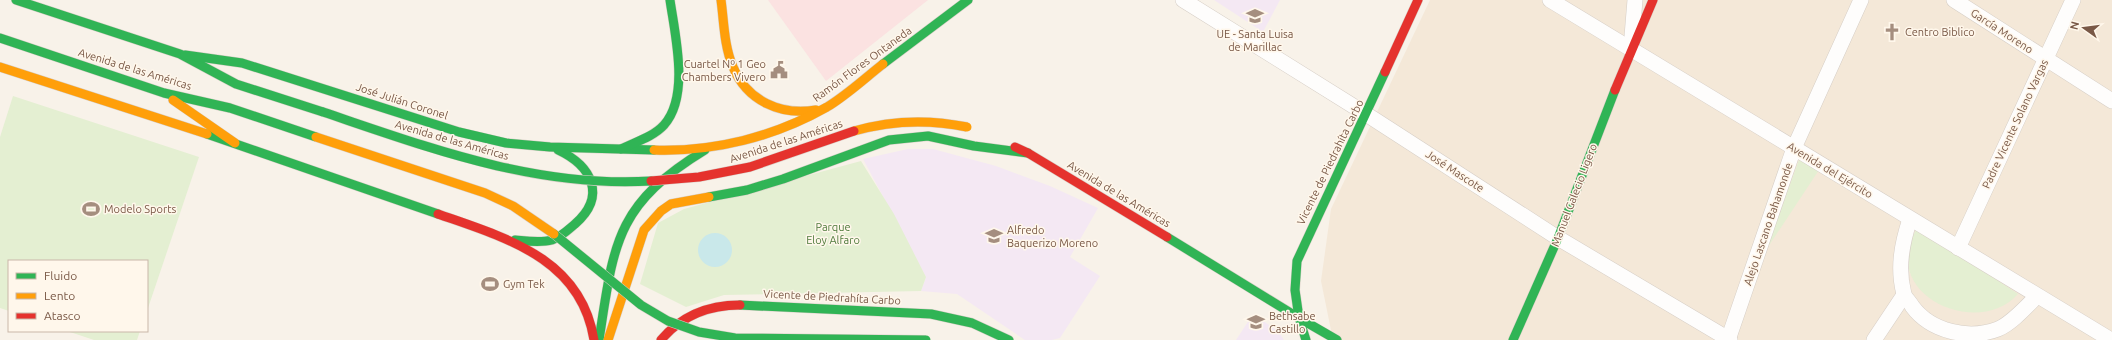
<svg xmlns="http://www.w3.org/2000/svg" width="2112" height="340" font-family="Ubuntu,sans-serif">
<rect width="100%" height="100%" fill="#f8f2e9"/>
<polygon fill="#f4e8d8" points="1430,0 2112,0 2112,340 1333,340 1321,281 1331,209"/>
<g fill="#f4e8f3">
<polygon points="1214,0 1280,0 1263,32"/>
<polygon points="908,149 933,149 996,166 1050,186 1098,208 1070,257 1100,276 1060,338 1052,340 1025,340 957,294 921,291 926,277 863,159"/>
<polygon points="1253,314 1278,331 1284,340 1236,340"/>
</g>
<polygon fill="#fbe2e1" points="768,0 928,0 826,81"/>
<g fill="#e4efd2">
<polygon points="13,96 199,157 147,311 147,261 9,261 9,311 0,308 0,137"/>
<polygon points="1800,157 1819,170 1766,250"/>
<polygon points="861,161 894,214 926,277 921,291 724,295 686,307 640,284 658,223 684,209"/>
<path d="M1918 227 2018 294C1978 340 1875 294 1918 227Z"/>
<polygon points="67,331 140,331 137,340 94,340"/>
</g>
<circle fill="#c9e8ea" cx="715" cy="250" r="17"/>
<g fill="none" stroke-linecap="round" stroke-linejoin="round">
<g stroke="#d6cec6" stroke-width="16">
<g id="street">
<polyline points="1183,0 1366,114 1558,238 1730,340"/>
<polyline points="1550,0 2111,340"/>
<polyline points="1954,0 2112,101"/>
<polyline points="1632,36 1635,0"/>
<path d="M1910 219C1902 243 1897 268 1904 294 1905 298 1910 302 1912 306 1931 332 1969 340 1998 329 2011 324 2027 306 2037 296"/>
<polyline points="1958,248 2073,0"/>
<polyline points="1728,340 1794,148 1861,0"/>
<polyline points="1874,340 1904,295"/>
</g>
</g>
<g stroke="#d7cec6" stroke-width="10">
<g id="fast">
<polyline points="16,0 180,54 236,84 323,112"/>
<polyline points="0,38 164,93 230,108 316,137"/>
<polyline points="185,55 242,63 459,132 506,143 550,147 654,150"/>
<polyline points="883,64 968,0"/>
<polyline points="207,134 438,214"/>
<path d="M621 149C635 142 653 137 664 125 690 96 675 35 670 0"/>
<polyline points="709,197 747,190 783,179 889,140 928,136 974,146 1028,153"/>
<polyline points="1167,237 1299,318 1306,340"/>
<path d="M515 240C527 241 540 243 552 240 561 237 568 230 575 224 607 196 592 166 558 150"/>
<polyline points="740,305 931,314 972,323 1009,340"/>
<path d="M599 340C614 243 615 205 705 150"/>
<polyline points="1337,340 1299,318 1295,290 1297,261 1385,72"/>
<polyline points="1513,340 1558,238 1615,90"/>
</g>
</g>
<g stroke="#d7cec6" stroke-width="10">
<g id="slow">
<path d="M721 0C724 22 724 46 733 67 747 101 781 116 816 110"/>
<polyline points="0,67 207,134"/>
<polyline points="173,100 235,143"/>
<path d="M654 150C714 152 774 137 827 107 847 95 865 78 883 64"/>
<polyline points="608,340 644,230 661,211 671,204 709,197"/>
</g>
</g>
<g stroke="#d7cec6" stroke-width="10">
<g id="jam">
<polyline points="1385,72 1418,0"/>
<polyline points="1615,90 1653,0"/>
<polyline points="1015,147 1028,153 1167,237"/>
<path d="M438 214C506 238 581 258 594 340"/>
<path d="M661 340C682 315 708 305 740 305"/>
</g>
</g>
<use href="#street" stroke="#fefdfc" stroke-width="15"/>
<use href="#fast" stroke="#30b455" stroke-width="9"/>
<use href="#slow" stroke="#ff9f0a" stroke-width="9"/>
<use href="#jam" stroke="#e5322d" stroke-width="9"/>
<g stroke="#dacfc8" stroke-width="10" stroke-linecap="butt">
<g id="fast-bridge">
<path d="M323 112C430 148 536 188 651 181"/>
<polyline points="554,234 641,305 668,321 699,332 735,338 926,340"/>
</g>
</g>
<g stroke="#dacfc8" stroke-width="10" stroke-linecap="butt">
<g id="slow-bridge">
<path d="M854 131C892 120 928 119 967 127"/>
<polyline points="316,137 485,193 513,206 554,234"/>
</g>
</g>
<g stroke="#dacfc8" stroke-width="10" stroke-linecap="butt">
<polyline id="jam-bridge" points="651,181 699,177 750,167 854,131"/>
</g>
<use href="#fast-bridge" stroke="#30b455" stroke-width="9"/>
<use href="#slow-bridge" stroke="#ff9f0a" stroke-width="9"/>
<use href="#jam-bridge" stroke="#e5322d" stroke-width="9"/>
</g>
<defs>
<g id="school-bare" transform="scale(1.38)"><path d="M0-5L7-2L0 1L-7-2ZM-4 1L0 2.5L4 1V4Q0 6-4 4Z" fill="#a58e7f" stroke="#fff7eb" stroke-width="2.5" paint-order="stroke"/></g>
<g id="church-bare" transform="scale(1.38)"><path d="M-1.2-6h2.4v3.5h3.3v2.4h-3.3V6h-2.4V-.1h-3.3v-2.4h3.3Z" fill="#a58e7f" stroke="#fff7eb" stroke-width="2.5" paint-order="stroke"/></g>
<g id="civic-bare" transform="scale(1.38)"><path d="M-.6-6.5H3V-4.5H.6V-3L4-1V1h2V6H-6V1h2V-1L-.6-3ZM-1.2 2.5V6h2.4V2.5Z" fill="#a58e7f" stroke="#fff7eb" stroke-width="2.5" paint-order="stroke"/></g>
<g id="stadium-bare" transform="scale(1.38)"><path d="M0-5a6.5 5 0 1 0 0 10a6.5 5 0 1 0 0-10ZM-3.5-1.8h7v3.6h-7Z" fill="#a58e7f" stroke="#fff7eb" stroke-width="2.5" paint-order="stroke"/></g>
</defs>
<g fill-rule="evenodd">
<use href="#school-bare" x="1255" y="16"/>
<use href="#church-bare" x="1892" y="32"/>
<use href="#civic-bare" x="779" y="70"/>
<use href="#stadium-bare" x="91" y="209"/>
<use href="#school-bare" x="994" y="236"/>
<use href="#stadium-bare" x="490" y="284"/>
<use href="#school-bare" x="1256" y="322"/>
</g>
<g text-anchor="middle" stroke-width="3" stroke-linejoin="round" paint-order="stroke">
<g font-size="11" fill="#795846" stroke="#fff7eb">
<text transform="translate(2002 31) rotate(33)" y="4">García Moreno</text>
<text transform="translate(862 64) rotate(-36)" y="4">Ramón Flores Ontaneda</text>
<text transform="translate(135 69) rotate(17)" y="4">Avenida de las Américas</text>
<text transform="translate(402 101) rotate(18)" y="4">José Julián Coronel</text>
<text transform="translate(2015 124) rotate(-65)" y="4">Padre Vicente Solano Vargas</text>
<text transform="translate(452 140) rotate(16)" y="4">Avenida de las Américas</text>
<text transform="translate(786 141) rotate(-18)" y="4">Avenida de las Américas</text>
<text transform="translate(1330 162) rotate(-64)" y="4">Vicente de Piedrahíta Carbo</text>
<text transform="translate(1830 170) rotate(31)" y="4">Avenida del Ejército</text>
<text transform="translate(1455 171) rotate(33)" y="4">José Mascote</text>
<text transform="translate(1119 194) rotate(31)" y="4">Avenida de las Américas</text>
<text transform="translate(1574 195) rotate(-69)" y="4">Manuel Galecio Ligero</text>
<text transform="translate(1768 224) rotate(-71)" y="4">Alejo Lascano Bahamonde</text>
<text transform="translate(832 297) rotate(3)" y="4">Vicente de Piedrahíta Carbo</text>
</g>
<g font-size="11" fill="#795846" stroke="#fff7eb" text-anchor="start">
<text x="1905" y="36">Centro Biblico</text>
<text x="1255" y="38" text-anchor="middle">UE - Santa Luisa<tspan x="1255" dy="13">de Marillac</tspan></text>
<text x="766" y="68" text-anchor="end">Cuartel Nº 1 Geo<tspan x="766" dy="13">Chambers Vivero</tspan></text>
<text x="104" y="213">Modelo Sports</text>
<text x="1007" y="234">Alfredo<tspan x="1007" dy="13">Baquerizo Moreno</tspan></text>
<text x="503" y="288">Gym Tek</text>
<text x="1269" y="320">Bethsabe<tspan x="1269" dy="13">Castillo</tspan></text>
</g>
<g font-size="11" fill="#4e7a3b" stroke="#fff7eb">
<text x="833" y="231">Parque<tspan x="833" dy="13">Eloy Alfaro</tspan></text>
</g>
</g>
<rect x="8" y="260" width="140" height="72" fill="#fff7eb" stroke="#c9b7a9"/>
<rect x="16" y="273" width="20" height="6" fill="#30b455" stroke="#c9b7a9"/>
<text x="44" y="280" font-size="12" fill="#795846">Fluido</text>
<rect x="16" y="293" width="20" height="6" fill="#ff9f0a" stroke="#c9b7a9"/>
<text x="44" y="300" font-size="12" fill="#795846">Lento</text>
<rect x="16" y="313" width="20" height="6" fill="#e5322d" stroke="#c9b7a9"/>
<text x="44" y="320" font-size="12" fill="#795846">Atasco</text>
<g transform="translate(2084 28) rotate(284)" stroke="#fff7eb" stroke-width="3" paint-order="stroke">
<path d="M0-3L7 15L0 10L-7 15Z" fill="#795846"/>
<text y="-6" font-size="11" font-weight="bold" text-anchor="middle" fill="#795846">N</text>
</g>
</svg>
